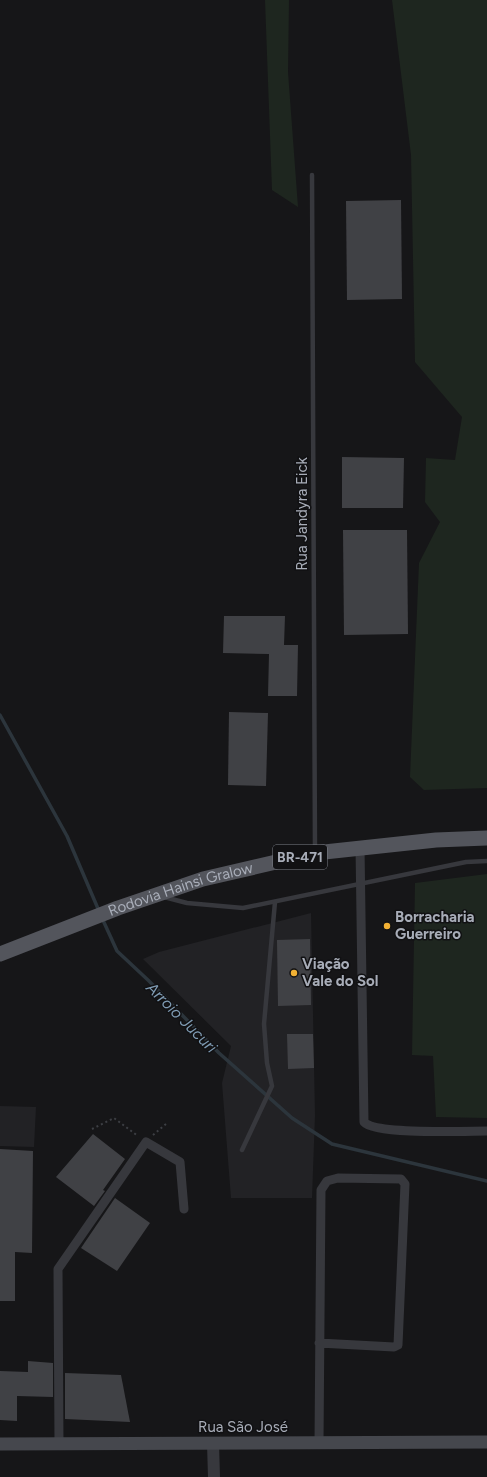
<svg xmlns="http://www.w3.org/2000/svg" width="487" height="1477" font-family="Figtree,sans-serif">
<rect width="100%" height="100%" fill="#161618"/>
<g fill="#222225">
<polygon points="311,913 315,1115 312,1198 231,1198 222,1083 231,1046 143,959 159,952"/>
<polygon points="0,1106 36,1107 34,1147 0,1146"/>
</g>
<g fill="#1e261f">
<polygon points="265,0 289,0 288,72 298,207 272,190"/>
<polygon points="392,0 487,0 487,788 424,790 410,777 419,563 440,522 425,502 426,458 455,460 462,417 415,362 411,155"/>
<polygon points="487,874 487,1118 436,1117 433,1056 412,1055 415,883"/>
</g>
<g fill="none" stroke-linecap="round" stroke-linejoin="round">
<g stroke="#2c353c" stroke-width="3.5">
<polyline points="0,715 67,836 99,911"/>
<polyline points="102,918 117,951 149,981 219,1053 292,1118 332,1144 487,1181"/>
</g>
</g>
<g fill="#404145">
<polygon points="401,200 402,299 347,300 346,201"/>
<polygon points="342,457 404,458 403,508 342,508"/>
<polygon points="343,530 407,530 408,634 344,635"/>
<polygon points="224,616 285,616 284,645 298,645 297,696 268,696 269,654 223,653"/>
<polygon points="229,712 268,713 266,786 228,785"/>
<polygon points="310,939 311,1005 278,1006 277,940"/>
<polygon points="287,1034 313,1034 314,1068 288,1069"/>
<polygon points="93,1134 125,1159 103,1190 105,1191 94,1206 56,1177"/>
<polygon points="0,1149 33,1151 32,1253 15,1252 15,1301 0,1301"/>
<polygon points="115,1198 150,1223 117,1271 81,1248"/>
<polygon points="28,1361 53,1363 53,1397 17,1396 17,1421 0,1420 0,1371 28,1372"/>
<polygon points="65,1373 121,1375 130,1422 65,1419"/>
</g>
<g fill="none" stroke-linecap="round" stroke-linejoin="round">
<g stroke="#3d3f44" stroke-width="2" stroke-dasharray="2 3" stroke-linecap="butt">
<polyline points="92,1129 114,1118 138,1136"/>
<polyline points="153,1135 166,1124"/>
</g>
<g stroke="#37383d" stroke-width="4.5">
<polyline points="312,175 315,852"/>
<polyline points="164,897 187,903 243,908 466,862 487,861"/>
<polyline points="242,1150 272,1086 267,1063 264,1024 275,902"/>
</g>
<g stroke="#37383d" stroke-width="9">
<path d="M360 847 364 1122C375 1135 466 1131 487 1131"/>
<polyline points="59,1443 58,1269 146,1142 180,1162 184,1209"/>
<polyline points="319,1443 321,1190 327,1181 338,1178 401,1179 405,1184 398,1345 394,1347 319,1343"/>
</g>
<polyline stroke="#37383d" stroke-width="12" points="213,1443 214,1477"/>
<polyline stroke="#45474d" stroke-width="13" points="0,1444 487,1442"/>
<path stroke="#53555c" stroke-width="15" id="s1" d="M0 954 118 908 203 879 315 853 436 840 487 838"/>
</g>
<g fill="#f2b134" stroke="#111113" stroke-width="1.5">
<circle cx="387" cy="926" r="4"/>
<circle cx="294" cy="973" r="4"/>
</g>
<g text-anchor="middle" stroke-width="3" stroke-linejoin="round" paint-order="stroke">
<rect fill="#111113" stroke="#7b7e86" stroke-width="1" x="273" y="845" width="54" height="24" rx="3"/>
<g font-size="14" font-weight="bold" fill="#a8adb8">
<text x="300" y="862">BR-471</text>
</g>
<g font-size="15" fill="#a8adb8" stroke="#111113">
<text transform="translate(302 514) rotate(-90)" y="5">Rua Jandyra Eick</text>
<text dy="5" stroke="none"><textPath href="#s1" startOffset="192">Rodovia Hainsi Gralow</textPath></text>
<text x="243" y="1432">Rua São José</text>
</g>
<g font-size="15" font-weight="bold" fill="#a8adb8" stroke="#111113" text-anchor="start">
<text x="395" y="922">Borracharia<tspan x="395" dy="17">Guerreiro</tspan></text>
<text x="302" y="969">Viação<tspan x="302" dy="17">Vale do Sol</tspan></text>
</g>
<g font-size="16" font-style="italic" fill="#7f9bb3" stroke="#111113">
<text transform="translate(182 1017) rotate(45)" y="6">Arroio Jucuri</text>
</g>
</g>
</svg>
